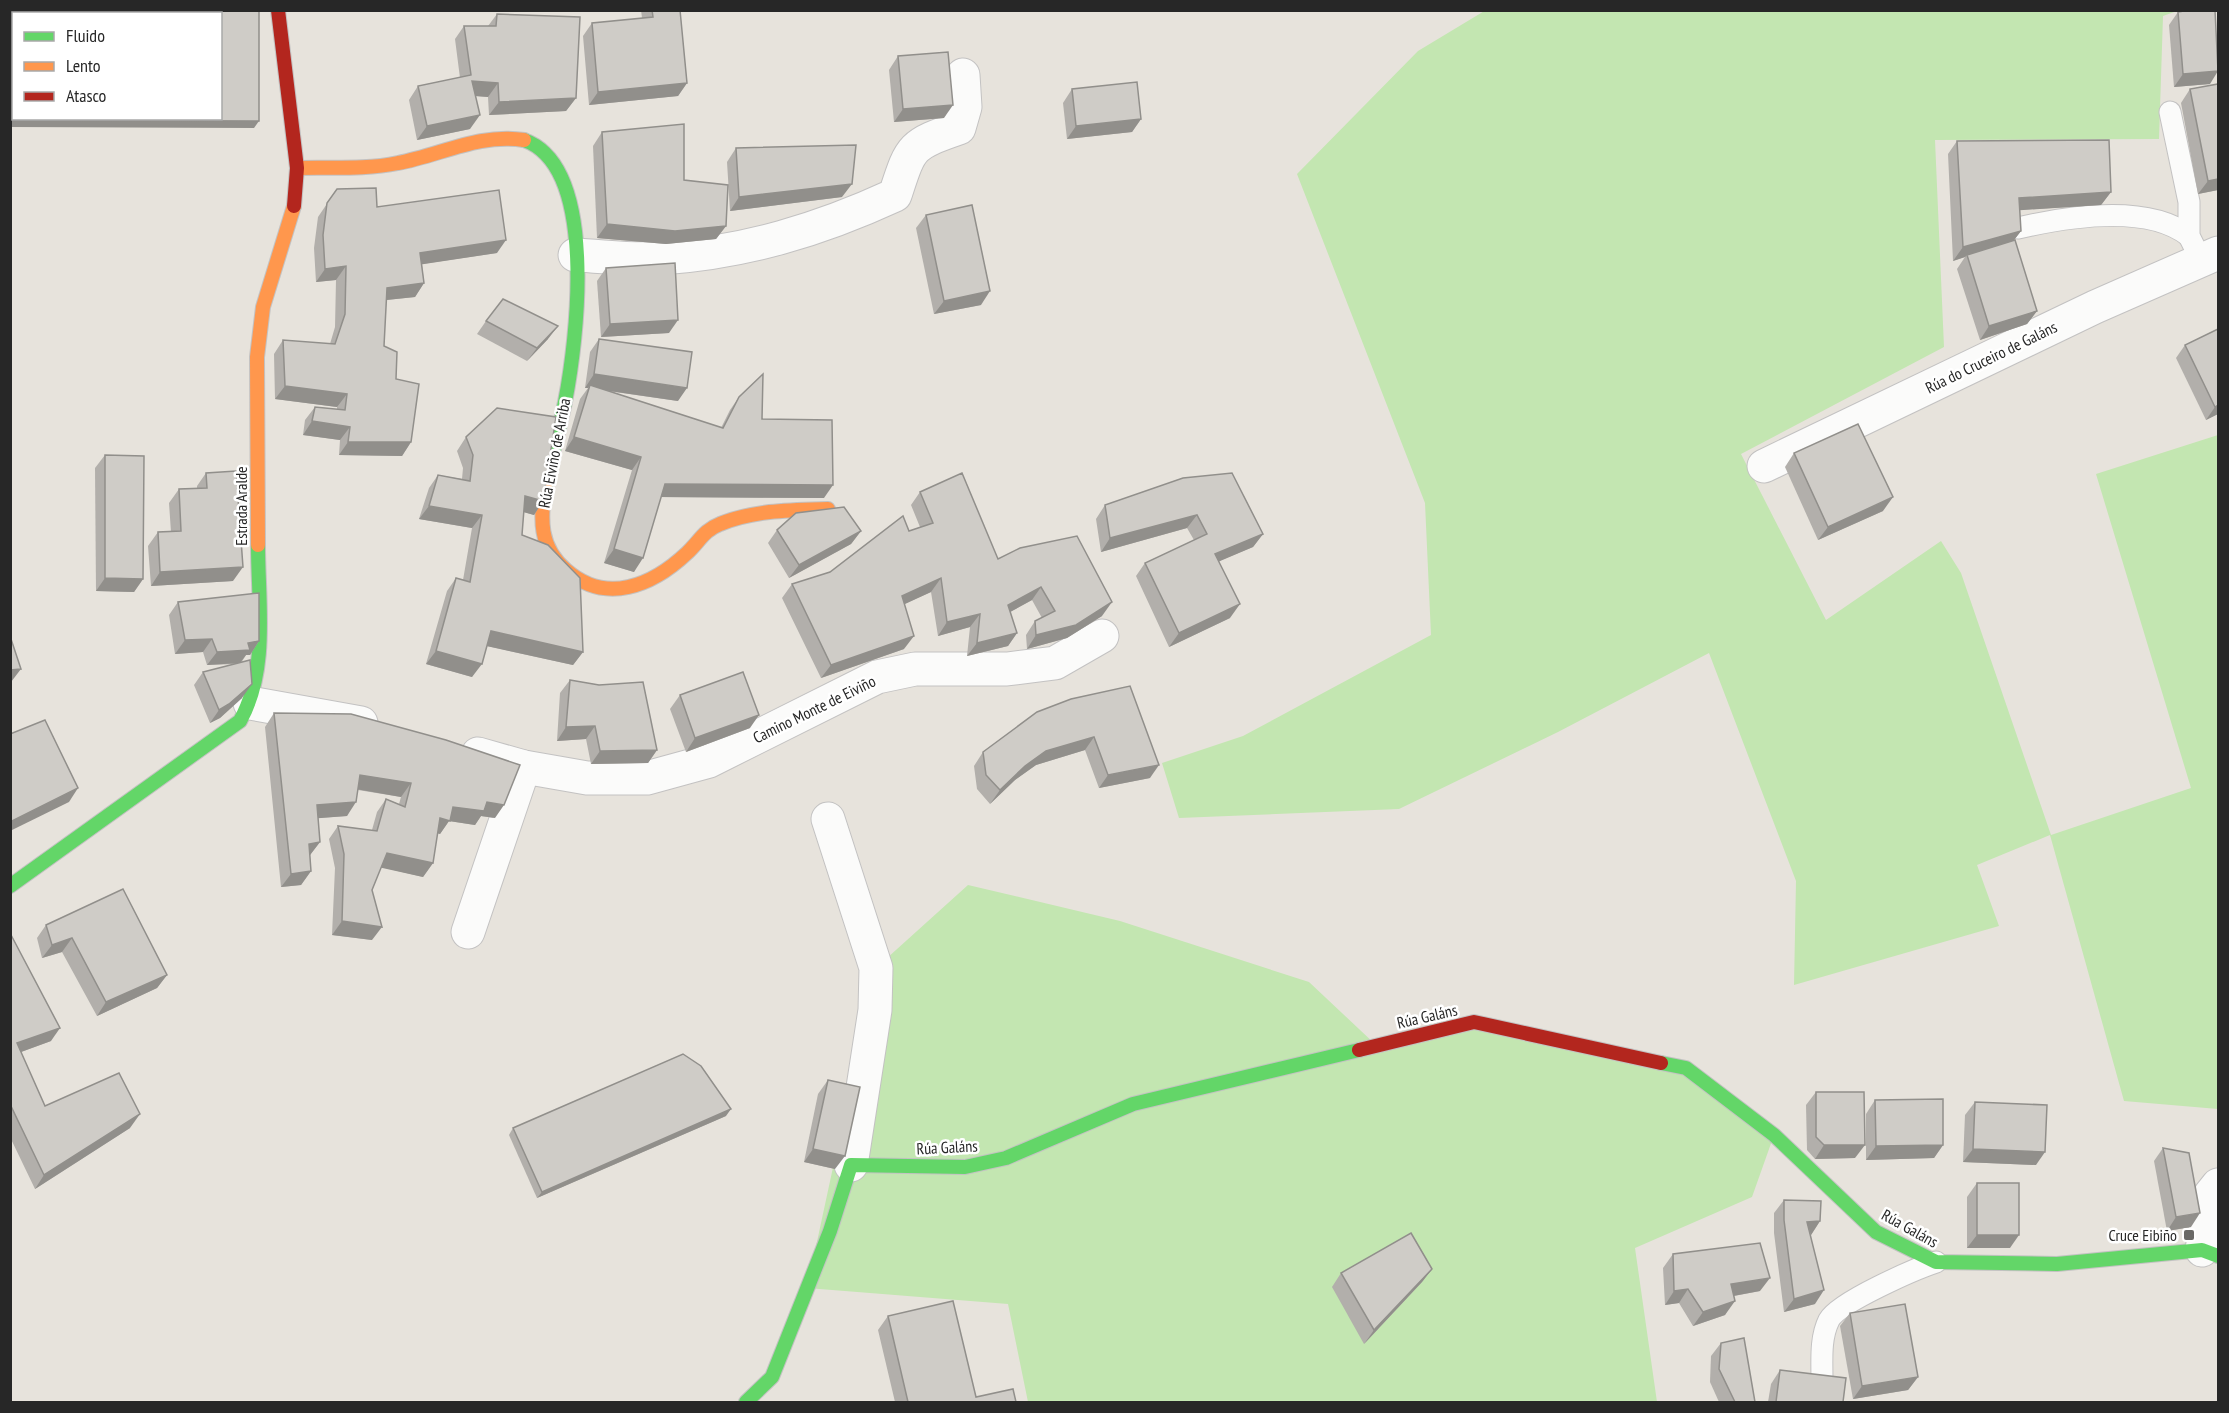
<svg xmlns="http://www.w3.org/2000/svg" width="2229" height="1413" font-family="'PT Sans Narrow',sans-serif">
<rect width="100%" height="100%" fill="#e7e3dc"/>
<g fill="#c3e6b1">
<polygon points="1486,10 2177,11 2163,16 2159,139 1935,140 1944,347 1741,454 1826,620 1941,541 1961,573 2051,835 2191,788 2096,474 2218,435 2218,1109 2124,1101 2050,835 1977,865 1999,926 1794,985 1796,881 1709,653 1558,732 1399,809 1179,818 1162,763 1243,736 1431,635 1425,503 1297,174 1418,51"/>
<polygon points="968,885 1120,921 1309,982 1376,1045 1474,1022 1674,1066 1774,1135 1752,1197 1635,1248 1657,1402 1028,1402 1008,1304 807,1288 876,968"/>
</g>
<g fill="none" stroke-linecap="round" stroke-linejoin="round">
<g stroke="#c3c2c2" stroke-width="23">
<g id="lane">
<polyline points="2170,112 2189,202 2189,236 2194,246"/>
<path d="M2018 228C2066 217 2147 203 2189 236"/>
<path d="M1822 1380C1822 1360 1820 1338 1829 1320 1839 1302 1915 1269 1936 1262"/>
</g>
</g>
<g stroke="#c3c2c2" stroke-width="35">
<g id="street">
<path d="M575 255C603 256 634 261 662 258 746 252 819 230 895 195 911 146 910 145 959 128L965 107 963 75"/>
<polyline points="1764,466 2095,307 2218,253"/>
<polyline points="250,703 361,723"/>
<polyline points="478,754 524,767 587,778 647,778 709,761 877,677 915,669 1007,669 1055,663 1102,636"/>
<polyline points="828,819 876,968 875,1010 851,1165"/>
<polyline points="468,932 524,767"/>
<polyline points="2202,1250 2210,1195 2218,1185"/>
</g>
</g>
<g stroke="#c3c2c2" stroke-width="16">
<g id="fast">
<path d="M524 140C599 167 577 340 565 402 559 431 551 459 545 487"/>
<path d="M10 886 240 721C269 670 258 602 258 545"/>
<polyline points="1661,1063 1686,1068 1774,1135 1876,1232 1936,1262 2057,1264 2202,1250 2218,1256"/>
<polyline points="746,1402 772,1377 830,1231 851,1165 965,1167 1006,1158 1133,1104 1359,1050"/>
</g>
</g>
<g stroke="#c3c2c2" stroke-width="16">
<g id="slow">
<path d="M297 168C330 167 365 170 398 163 441 155 479 133 524 140"/>
<path d="M545 487C540 519 539 547 566 570 606 605 652 586 687 553 699 542 704 530 720 524 754 510 792 510 828 509"/>
<polyline points="258,545 257,357 263,307 294,206"/>
</g>
</g>
<g stroke="#c3c2c2" stroke-width="16">
<g id="jam">
<polyline points="278,10 297,168 294,206"/>
<polyline points="1359,1050 1474,1022 1661,1063"/>
</g>
</g>
<use href="#lane" stroke="#fbfbfa" stroke-width="21"/>
<use href="#street" stroke="#fbfbfa" stroke-width="33"/>
<use href="#fast" stroke="#63d668" stroke-width="14"/>
<use href="#slow" stroke="#ff974d" stroke-width="14"/>
<use href="#jam" stroke="#b3261e" stroke-width="14"/>
</g>
<g fill="#b2afab">
<polygon points="641,10 680,10 687,83 678,96 589,105 583,36 592,23 642,18"/>
<polygon points="2178,12 2210,84 2174,87 2169,25"/>
<polygon points="497,14 576,98 566,111 489,115 488,97 475,96 470,129 417,140 409,100 418,86 460,78 455,39 464,26 488,26"/>
<polygon points="898,56 944,118 894,122 889,70"/>
<polygon points="2218,84 2218,190 2198,194 2181,103 2190,89"/>
<polygon points="1072,89 1141,119 1132,132 1067,139 1063,103"/>
<polygon points="602,132 684,180 726,226 716,239 666,244 597,238 593,146"/>
<polygon points="1957,141 2111,192 2101,205 2019,210 2021,231 2014,240 2037,311 2027,324 1980,340 1957,269 1965,257 1953,261 1948,154"/>
<polygon points="736,148 842,197 730,211 727,162"/>
<polygon points="337,189 377,207 497,253 422,264 424,283 415,297 386,300 384,346 396,379 411,442 402,456 339,455 340,440 303,435 305,420 315,407 337,409 337,407 275,399 274,354 283,340 330,344 335,327 336,280 316,282 314,248 318,217"/>
<polygon points="926,215 981,305 934,314 916,228"/>
<polygon points="606,268 669,333 601,337 597,281"/>
<polygon points="486,321 548,339 527,361 477,334"/>
<polygon points="2218,329 2218,414 2206,420 2176,358 2185,345"/>
<polygon points="599,339 678,401 608,391 721,428 730,410 739,397 762,419 824,498 661,497 634,572 604,563 632,470 565,451 580,399 588,388 585,388 590,352"/>
<polygon points="466,437 543,501 534,515 524,512 522,535 583,652 573,665 487,646 472,677 426,664 447,591 456,578 463,580 472,528 419,519 429,488 438,475 462,479 463,468 457,451"/>
<polygon points="1794,453 1883,511 1818,540 1785,467"/>
<polygon points="105,455 143,579 134,592 96,591 95,468"/>
<polygon points="206,473 233,581 151,586 148,546 158,532 171,532 169,503 179,489 197,488 197,486"/>
<polygon points="1183,478 1263,534 1253,547 1219,561 1230,618 1169,647 1136,576 1145,563 1194,540 1187,528 1101,552 1096,519 1105,505"/>
<polygon points="920,492 998,559 1102,616 1067,638 1027,649 1026,635 1035,621 1042,618 1032,600 1010,612 1017,633 1008,646 967,656 970,627 938,636 931,592 904,604 904,649 821,678 782,598 792,584 830,572 909,531 920,527 911,505"/>
<polygon points="777,530 861,531 851,544 789,578 768,543"/>
<polygon points="178,602 259,641 250,655 246,655 241,663 242,698 220,718 210,723 194,685 203,672 237,664 207,665 203,652 175,654 169,615"/>
<polygon points="570,680 599,685 657,750 648,763 591,764 586,739 557,741 560,693"/>
<polygon points="680,695 750,728 686,752 670,709"/>
<polygon points="1071,699 1150,778 1099,788 1085,750 1036,765 1015,780 990,804 977,789 974,766 983,752"/>
<polygon points="274,713 495,818 481,816 475,825 449,821 440,834 437,833 433,863 423,877 381,867 372,890 372,940 332,935 335,868 329,839 338,826 372,830 377,812 386,799 399,804 401,797 358,790 347,816 318,818 320,842 310,855 311,871 301,885 281,887 265,727"/>
<polygon points="46,925 167,975 157,988 97,1016 62,952 42,958 37,938"/>
<polygon points="10,933 51,1041 21,1052 45,1106 130,1128 35,1189 10,1137"/>
<polygon points="828,1080 835,1169 804,1162 818,1094"/>
<polygon points="1816,1092 1855,1158 1815,1159 1807,1150 1806,1105"/>
<polygon points="1875,1100 1943,1145 1934,1158 1866,1160 1866,1114"/>
<polygon points="1975,1102 2036,1165 1963,1162 1965,1115"/>
<polygon points="726,1116 537,1198 509,1135 513,1128"/>
<polygon points="2163,1148 2191,1227 2167,1231 2154,1161"/>
<polygon points="1977,1183 2010,1248 1967,1248 1967,1197"/>
<polygon points="1784,1200 1820,1221 1811,1235 1815,1304 1784,1312 1774,1233 1774,1213"/>
<polygon points="1673,1254 1760,1291 1734,1296 1725,1315 1693,1326 1679,1303 1665,1305 1663,1268"/>
<polygon points="1432,1269 1422,1282 1364,1344 1332,1287 1341,1273"/>
<polygon points="1850,1313 1918,1377 1908,1390 1853,1399 1840,1326"/>
<polygon points="888,1316 976,1397 1016,1402 895,1402 878,1330"/>
<polygon points="1721,1343 1755,1402 1719,1402 1710,1382 1711,1356"/>
<polygon points="1780,1370 1843,1402 1768,1402 1771,1384"/>
</g>
<g fill="#918f8b">
<polygon points="2218,71 2210,84 2174,87 2183,74"/>
<polygon points="472,81 498,83 488,97 463,95"/>
<polygon points="687,83 678,96 589,105 598,92"/>
<polygon points="576,98 566,111 489,115 499,102"/>
<polygon points="953,105 944,118 894,122 903,109"/>
<polygon points="480,115 470,129 417,140 427,126"/>
<polygon points="1141,119 1132,132 1067,139 1076,126"/>
<polygon points="10,120 259,121 254,128 10,127"/>
<polygon points="2218,179 2218,190 2198,194 2208,181"/>
<polygon points="852,184 842,197 730,211 739,197"/>
<polygon points="2111,192 2101,205 2009,211 2019,198"/>
<polygon points="607,224 726,226 716,239 666,244 597,238"/>
<polygon points="2021,231 2011,244 1967,255 1965,257 1953,261 1963,247"/>
<polygon points="506,240 497,253 411,266 420,253"/>
<polygon points="346,266 336,280 316,282 325,269"/>
<polygon points="424,283 415,297 377,301 387,288"/>
<polygon points="990,291 981,305 934,314 944,301"/>
<polygon points="2037,311 2027,324 1980,340 1989,326"/>
<polygon points="678,320 669,333 601,337 610,324"/>
<polygon points="558,326 548,339 527,361 537,348"/>
<polygon points="594,374 687,388 678,401 589,388 590,385 588,388 585,388"/>
<polygon points="285,386 347,394 337,407 275,399"/>
<polygon points="2218,405 2218,414 2206,420 2215,407"/>
<polygon points="312,421 350,427 340,440 303,435"/>
<polygon points="574,437 641,457 632,470 565,451"/>
<polygon points="348,442 411,442 402,456 339,455"/>
<polygon points="665,484 833,485 824,498 656,497"/>
<polygon points="525,496 543,501 534,515 516,510"/>
<polygon points="1893,497 1883,511 1818,540 1828,527"/>
<polygon points="429,506 482,515 472,528 419,519"/>
<polygon points="1197,515 1187,528 1101,552 1110,538"/>
<polygon points="861,531 851,544 789,578 799,565"/>
<polygon points="1263,534 1253,547 1206,567 1215,554"/>
<polygon points="614,549 643,558 634,572 604,563"/>
<polygon points="243,567 233,581 151,586 160,572"/>
<polygon points="105,578 143,579 134,592 96,591"/>
<polygon points="941,578 931,592 892,610 902,596"/>
<polygon points="1041,587 1032,600 999,618 1008,605"/>
<polygon points="1112,602 1102,616 1067,638 1027,649 1036,635"/>
<polygon points="1240,604 1230,618 1169,647 1179,633"/>
<polygon points="980,614 970,627 938,636 947,622"/>
<polygon points="491,631 583,652 573,665 482,645"/>
<polygon points="1017,633 1008,646 967,656 977,643"/>
<polygon points="914,636 904,649 821,678 831,665"/>
<polygon points="212,639 203,652 175,654 185,640"/>
<polygon points="259,641 250,655 246,655 240,663 207,665 217,652 248,643"/>
<polygon points="436,651 482,664 472,677 426,664"/>
<polygon points="21,669 11,682 10,682 10,670"/>
<polygon points="252,684 242,698 220,718 210,723 219,710"/>
<polygon points="759,715 750,728 686,752 695,738"/>
<polygon points="595,726 586,739 557,741 566,727"/>
<polygon points="1094,737 1085,750 1036,765 1015,780 990,804 1000,790 1025,766 1046,751"/>
<polygon points="657,750 648,763 591,764 600,751"/>
<polygon points="1159,765 1150,778 1099,788 1108,775"/>
<polygon points="360,775 411,783 401,797 350,788"/>
<polygon points="78,788 69,802 10,831 10,822"/>
<polygon points="356,802 347,816 308,819 317,805"/>
<polygon points="487,802 504,805 495,818 481,816 475,825 449,821 440,834 430,831 440,818 453,807"/>
<polygon points="320,842 310,855 309,844"/>
<polygon points="387,853 433,863 423,877 378,867"/>
<polygon points="311,871 301,885 281,887 291,874"/>
<polygon points="342,921 382,927 372,940 332,935"/>
<polygon points="72,938 62,952 42,958 52,945"/>
<polygon points="167,975 157,988 97,1016 106,1002"/>
<polygon points="60,1028 51,1041 10,1056 17,1043"/>
<polygon points="731,1109 726,1116 537,1198 542,1192"/>
<polygon points="140,1114 130,1128 35,1189 44,1175"/>
<polygon points="1824,1145 1865,1145 1855,1158 1815,1159"/>
<polygon points="1943,1145 1934,1158 1866,1160 1876,1146"/>
<polygon points="813,1149 845,1156 835,1169 804,1162"/>
<polygon points="1973,1149 2045,1152 2036,1165 1963,1162"/>
<polygon points="2200,1213 2191,1227 2167,1231 2176,1217"/>
<polygon points="1820,1221 1811,1235 1807,1222"/>
<polygon points="1977,1235 2019,1235 2010,1248 1967,1248"/>
<polygon points="1432,1269 1422,1282 1364,1344 1374,1330"/>
<polygon points="1770,1278 1760,1291 1722,1298 1731,1284"/>
<polygon points="1688,1289 1679,1303 1665,1305 1674,1291"/>
<polygon points="1824,1290 1815,1304 1784,1312 1794,1299"/>
<polygon points="1735,1301 1725,1315 1693,1326 1703,1312"/>
<polygon points="1918,1377 1908,1390 1853,1399 1862,1386"/>
</g>
<g fill="#cfccc7" stroke="#918f8b" stroke-width="1.5" fill-rule="evenodd">
<path d="M10 10H259V121L10 120ZM14 14H220V118H14Z"/>
<polygon points="652,10 680,10 687,83 598,92 592,23 653,17"/>
<polygon points="2190,10 2215,10 2218,71 2183,74 2178,12"/>
<polygon points="497,14 580,17 576,98 499,102 498,83 472,81 480,115 427,126 418,86 471,75 464,26 496,26"/>
<polygon points="948,52 953,105 903,109 898,56"/>
<polygon points="1137,82 1141,119 1076,126 1072,89"/>
<polygon points="2218,84 2218,179 2208,181 2190,89"/>
<polygon points="684,124 684,180 728,185 726,226 675,231 607,224 602,132"/>
<polygon points="2109,140 2111,192 2019,198 2021,231 1963,247 1957,141"/>
<polygon points="856,145 852,184 739,197 736,148"/>
<polygon points="376,188 377,207 499,190 506,240 420,253 424,283 387,288 384,346 397,352 396,379 419,384 411,442 348,442 350,427 312,421 315,407 345,410 347,394 285,386 283,340 335,344 345,314 346,266 325,269 323,235 327,203 337,189"/>
<polygon points="972,205 990,291 944,301 926,215"/>
<polygon points="2015,240 2037,311 1989,326 1967,255"/>
<polygon points="675,263 678,320 610,324 606,268"/>
<polygon points="503,299 558,326 537,348 486,321"/>
<polygon points="2218,329 2218,405 2215,407 2185,345"/>
<polygon points="599,339 692,352 687,388 594,374"/>
<polygon points="763,374 762,419 832,420 833,485 665,484 643,558 614,549 641,457 574,437 590,385 723,428 739,397"/>
<polygon points="497,408 556,417 543,501 525,496 522,535 548,545 580,578 583,652 491,631 482,664 436,651 456,578 470,582 482,515 429,506 438,475 470,481 473,455 466,437"/>
<polygon points="1858,424 1893,497 1828,527 1794,453"/>
<polygon points="105,455 144,456 143,579 105,578"/>
<polygon points="236,471 243,567 160,572 158,532 181,531 179,489 207,488 206,473"/>
<polygon points="962,473 998,559 1020,548 1077,536 1112,602 1076,625 1036,635 1035,621 1055,611 1041,587 1008,605 1017,633 977,643 980,614 947,622 941,578 902,596 914,636 831,665 792,584 830,572 903,516 909,531 933,523 920,492"/>
<polygon points="1232,473 1263,534 1215,554 1240,604 1179,633 1145,563 1207,534 1197,515 1110,538 1105,505 1183,478"/>
<polygon points="844,507 861,531 799,565 777,530 796,513"/>
<polygon points="259,593 259,641 248,643 250,650 217,652 212,639 185,640 178,602"/>
<polygon points="10,636 21,669 10,670"/>
<polygon points="250,660 252,684 229,704 219,710 203,672"/>
<polygon points="743,672 759,715 695,738 680,695"/>
<polygon points="570,680 599,685 643,682 657,750 600,751 595,726 566,727"/>
<polygon points="1130,686 1159,765 1108,775 1094,737 1046,751 1025,766 1000,790 986,775 983,752 1037,712 1071,699"/>
<polygon points="274,713 351,714 446,740 520,765 504,805 487,802 484,811 453,807 450,821 440,818 433,863 387,853 372,890 382,927 342,921 344,854 338,826 377,831 386,799 405,807 411,783 360,775 356,802 317,805 320,842 309,844 311,871 291,874"/>
<polygon points="45,720 78,788 10,822 10,734"/>
<polygon points="123,889 167,975 106,1002 72,938 52,945 46,925"/>
<polygon points="10,933 60,1028 17,1043 45,1106 119,1073 140,1114 44,1175 10,1104"/>
<polygon points="683,1054 701,1066 731,1109 542,1192 513,1128"/>
<polygon points="828,1080 860,1087 845,1156 813,1149"/>
<polygon points="1816,1092 1864,1092 1865,1145 1824,1145 1816,1137"/>
<polygon points="1943,1099 1943,1145 1876,1146 1875,1100"/>
<polygon points="1975,1102 2047,1105 2045,1152 1973,1149"/>
<polygon points="2163,1148 2189,1153 2200,1213 2176,1217"/>
<rect x="1977" y="1183" width="42" height="52"/>
<polygon points="1784,1200 1821,1201 1820,1221 1807,1222 1824,1290 1794,1299 1784,1220"/>
<polygon points="1411,1233 1432,1269 1374,1330 1341,1273"/>
<polygon points="1760,1243 1770,1278 1731,1284 1735,1301 1703,1312 1688,1289 1674,1291 1673,1254"/>
<polygon points="953,1301 976,1397 1013,1389 1016,1402 908,1402 888,1316"/>
<polygon points="1905,1304 1918,1377 1862,1386 1850,1313"/>
<polygon points="1744,1338 1755,1402 1735,1402 1719,1369 1721,1343"/>
<polygon points="1780,1370 1846,1378 1843,1402 1776,1402"/>
</g>
<rect fill="#6a6966" stroke="#fff" stroke-width="2" x="2183" y="1229" width="12" height="12" rx="3"/>
<g text-anchor="middle" stroke-width="5" stroke-linejoin="round" paint-order="stroke">
<g font-size="16" fill="#272727" stroke="#fff">
<text transform="translate(1991 357) rotate(-26)" y="6">Rúa do Cruceiro de Galáns</text>
<text transform="translate(554 453) rotate(-79)" y="6">Rúa Eiviño de Arriba</text>
<text transform="translate(241 506) rotate(-90)" y="6">Estrada Aralde</text>
<text transform="translate(814 709) rotate(-26)" y="6">Camino Monte de Eiviño</text>
<text transform="translate(1427 1016) rotate(-13)" y="6">Rúa Galáns</text>
<text transform="translate(947 1147) rotate(-3)" y="6">Rúa Galáns</text>
<text transform="translate(1910 1228) rotate(29)" y="6">Rúa Galáns</text>
</g>
<g font-size="16" fill="#272727" stroke="#fff" text-anchor="end">
<text x="2177" y="1241">Cruce Eibiño</text>
</g>
</g>
<rect width="2229" height="1413" fill="none" stroke="#272727" stroke-width="24"/>
<rect x="12" y="12" width="210" height="108" fill="#ffffff" stroke="#a9a9a9" stroke-width="1.5"/>
<rect x="24" y="32" width="30" height="9" fill="#63d668" stroke="#a9a9a9" stroke-width="1.5"/>
<text x="66" y="42" font-size="18" fill="#272727">Fluido</text>
<rect x="24" y="62" width="30" height="9" fill="#ff974d" stroke="#a9a9a9" stroke-width="1.5"/>
<text x="66" y="72" font-size="18" fill="#272727">Lento</text>
<rect x="24" y="92" width="30" height="9" fill="#b3261e" stroke="#a9a9a9" stroke-width="1.5"/>
<text x="66" y="102" font-size="18" fill="#272727">Atasco</text>
</svg>
